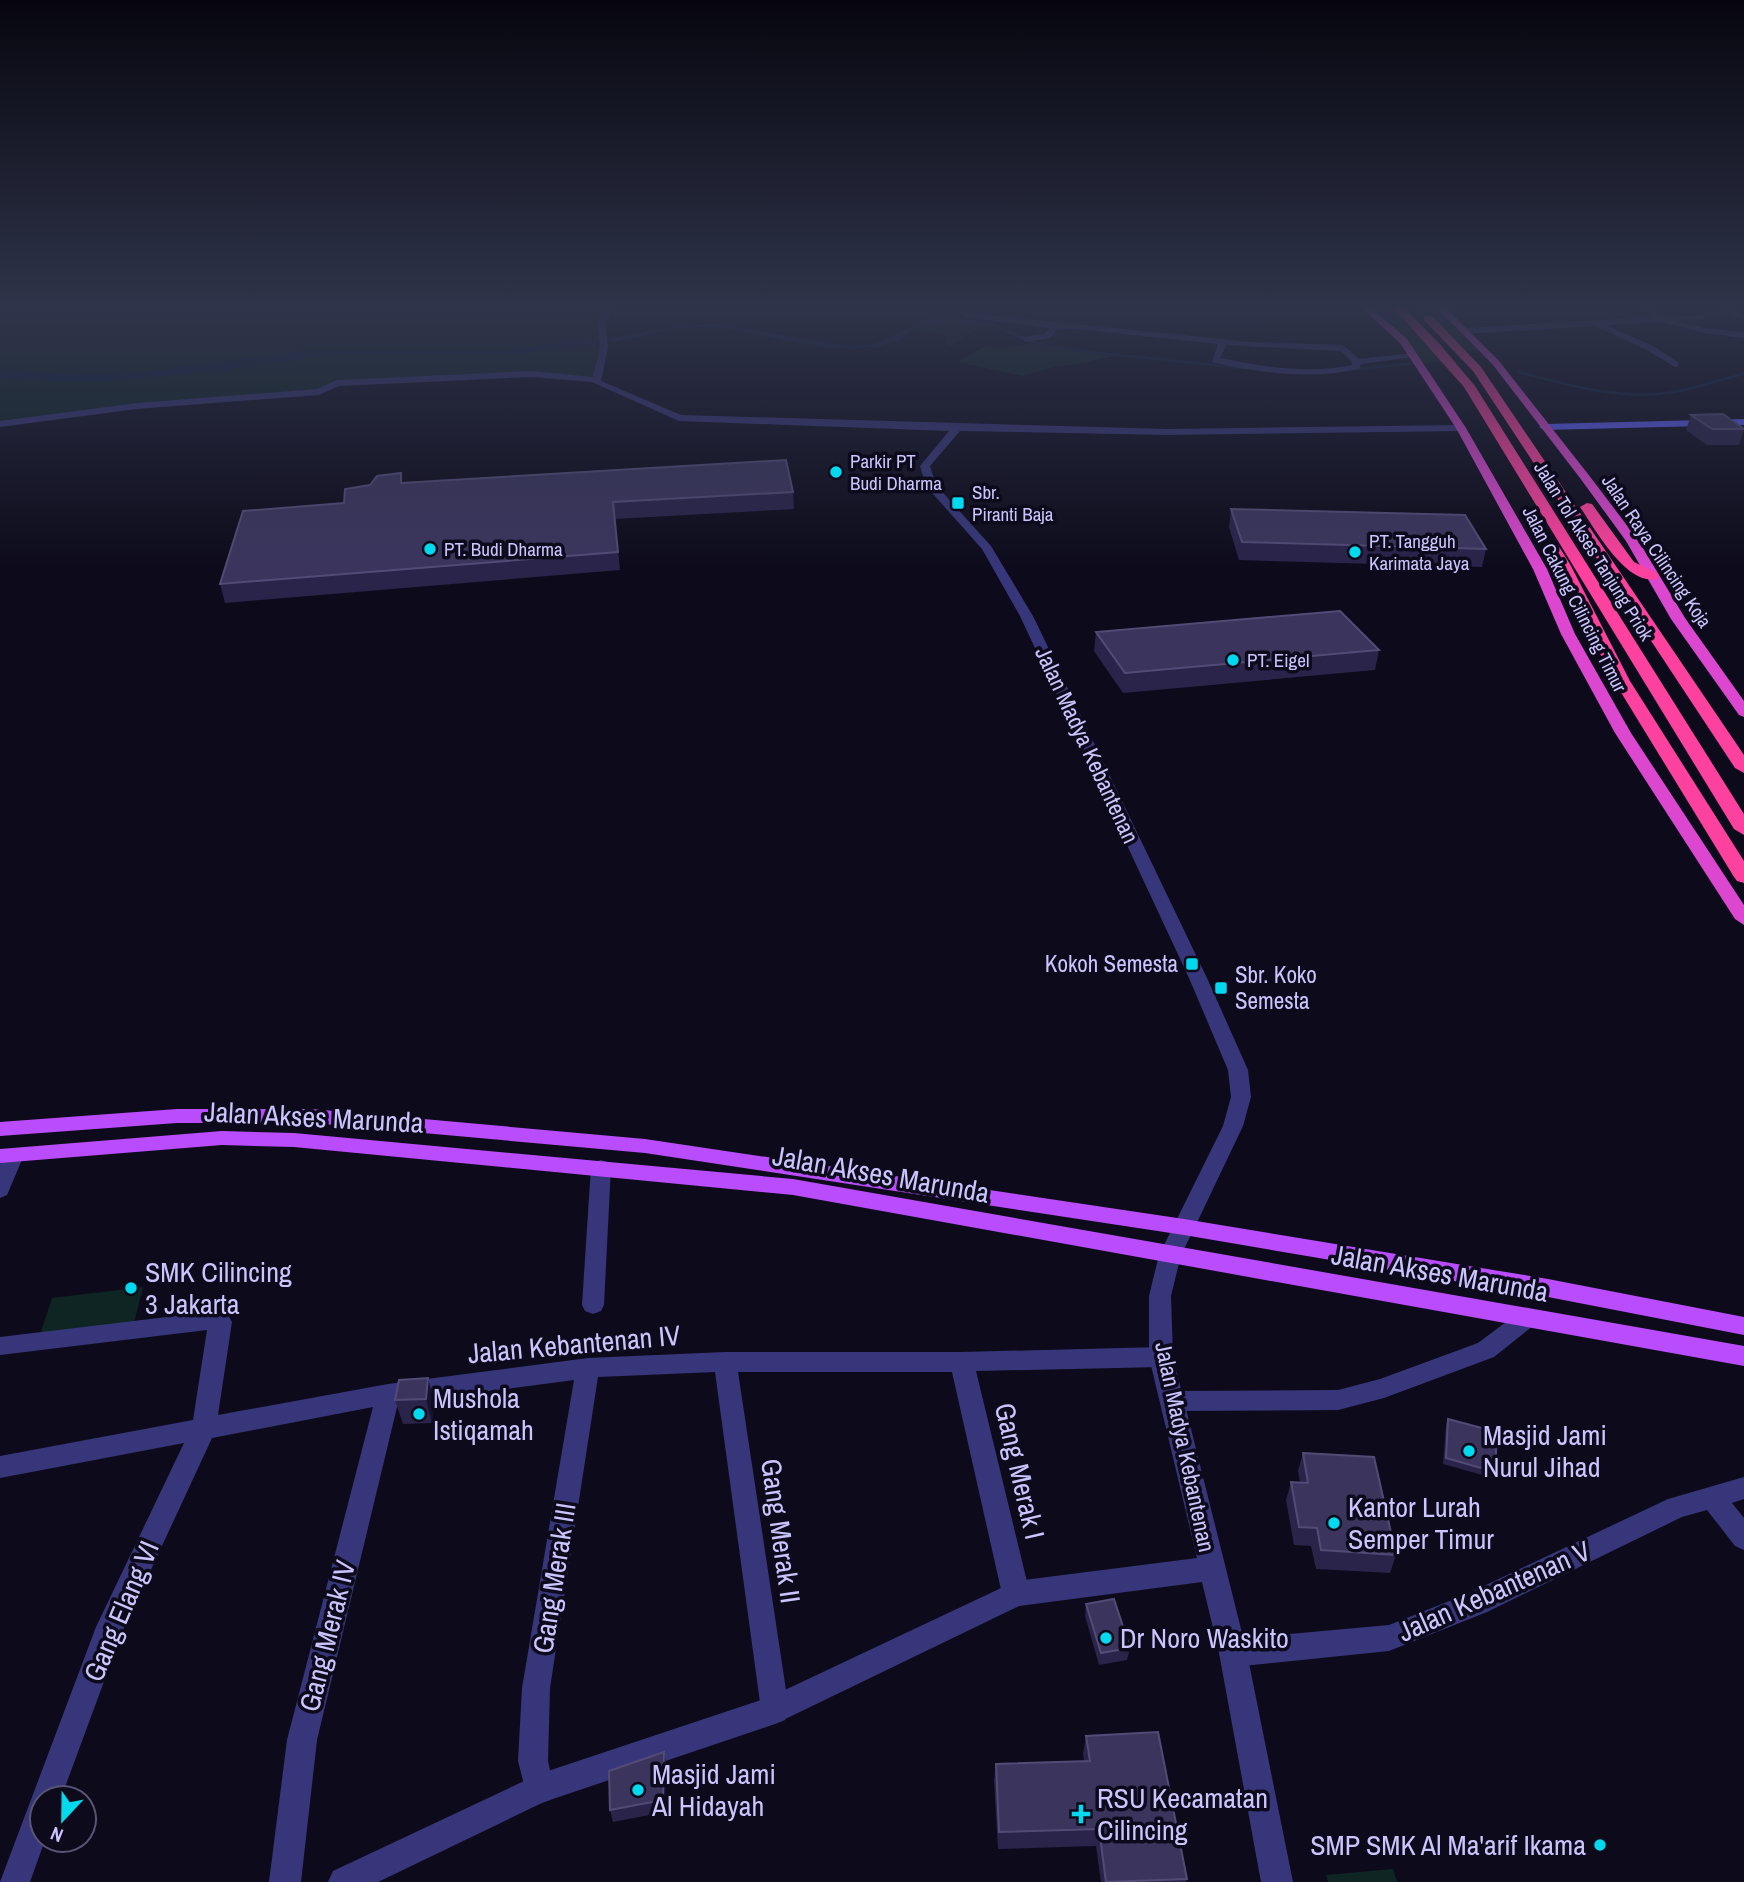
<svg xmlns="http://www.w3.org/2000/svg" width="1744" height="1882" font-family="'Archivo Narrow',sans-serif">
<rect width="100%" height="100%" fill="#0d0b1b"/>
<g fill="#0e2524">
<polygon points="0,305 611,305 601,323 603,342 595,380 559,375 337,383 319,392 247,396 0,424"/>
<polygon points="1363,305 1396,305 1444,362 1420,363 1387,324"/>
<polygon points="1413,305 1438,305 1485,351 1461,350"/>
<polygon points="932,319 958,319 992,326 972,331 951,346 944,344 948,338 945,335 912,329 923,320"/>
<polygon points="1037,342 1080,352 1113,356 1078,364 1057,366 1023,376 958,362 983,347 1004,348"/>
<polygon points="143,1287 134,1323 40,1335 52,1298"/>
<polygon points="1393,1869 1397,1882 1328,1882 1326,1875"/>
</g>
<g fill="#0b203e">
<path d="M715 324 847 346H867L882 341 913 326C863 376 767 328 706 327 673 326 643 337 611 342L604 339 689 325Z"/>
<polygon points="603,337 604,345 502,355 327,355 216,371 102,382 0,379 0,370 90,375 145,372 311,350 511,349"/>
</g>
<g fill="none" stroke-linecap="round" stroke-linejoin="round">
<g stroke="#0b203e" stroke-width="2.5">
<polyline points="843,347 877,346 900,338 920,322 948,318 990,324 1032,342 1070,350 1243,368"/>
<polyline points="1354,369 1420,363"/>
<path d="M1518 372C1569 385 1621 401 1675 392 1698 388 1721 379 1744 374"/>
</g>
<g fill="#38367a" fill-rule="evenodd">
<polygon points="607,305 615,305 605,323 608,347 601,381 681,415 1168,429 1461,425 1466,428 1461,431 1168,435 960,431 930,466 936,485 991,546 1033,616 1207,978 1248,1070 1251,1097 1243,1126 1192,1233 1184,1235 1176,1233 1173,1227 1223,1126 1231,1097 1228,1070 1189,978 1020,616 982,549 926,486 920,466 949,431 679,421 592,382 532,377 339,386 319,395 137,409 0,427 0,421 137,403 317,389 337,380 532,371 593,377 600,347 597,323"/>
<polygon points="1665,305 1651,309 1666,317 1707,315 1704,319 1677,321 1704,328 1744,332 1744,338 1704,333 1663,322 1605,325 1653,346 1678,362 1678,366 1675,367 1647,350 1595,326 1466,334 1462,331 1466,328 1654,317 1640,310 1640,306"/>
<polygon points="1704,305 1716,305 1744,314 1744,319"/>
<path d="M967 313 1250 342 1343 345 1359 359 1415 353 1419 356 1361 364 1359 369C1312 380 1259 373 1212 362L1218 344 1076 329H1058L1050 338 1025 342 1022 337 1044 334 1050 328 964 317ZM1226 345 1341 351 1352 362V365C1310 374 1262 367 1220 358Z"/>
<polygon points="14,1148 21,1150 24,1155 7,1195 0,1198 0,1164 7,1150"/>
<polygon points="601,1160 608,1162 611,1167 604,1305 601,1311 593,1314 585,1311 582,1305 591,1167 594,1162"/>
<polygon points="1526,1310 1534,1313 1538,1319 1534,1325 1494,1357 1384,1398 1338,1410 1172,1411 1163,1408 1160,1401 1163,1394 1172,1391 1338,1390 1380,1379 1478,1343 1518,1313"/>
<polygon points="217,1311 228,1315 232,1322 218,1415 388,1384 588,1358 725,1352 962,1352 1161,1347 1169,1350 1173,1357 1169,1364 1161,1367 976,1371 1030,1594 1026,1603 1016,1607 1006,1603 1002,1594 952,1372 738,1372 789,1710 785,1720 775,1724 765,1720 761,1710 715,1372 598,1377 550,1688 548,1761 554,1789 550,1800 539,1804 528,1800 518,1761 522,1688 574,1380 398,1403 317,1740 301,1882 269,1882 287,1740 373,1407 212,1438 123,1630 61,1798 42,1798 42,1840 45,1840 30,1882 0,1882 96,1627 184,1443 0,1478 0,1456 193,1420 207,1330 0,1355 0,1337"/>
<polygon points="1744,1477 1744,1499 1732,1503 1744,1518 1744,1550 1735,1546 1707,1510 1682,1517 1487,1612 1389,1651 1233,1667 1223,1663 1219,1653 1223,1643 1233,1639 1389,1625 1467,1594 1668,1499"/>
</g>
<polygon fill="#38367a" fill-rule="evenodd" points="1184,1219 1192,1221 1195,1227 1181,1255 1171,1296 1173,1357 1247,1653 1293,1882 1261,1882 1219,1653 1202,1582 1019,1606 775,1724 544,1802 378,1882 328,1882 333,1871 539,1774 770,1697 1016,1581 1197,1558 1149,1357 1149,1296 1159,1255 1176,1221"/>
<polygon fill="#5f5dfe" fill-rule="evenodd" points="1744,419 1744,425 1544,430 1539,427 1544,424"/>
<g fill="#b94dfe" fill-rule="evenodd">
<polygon points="177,1109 312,1109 645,1139 1184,1219 1548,1279 1744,1317 1744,1335 1548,1297 1184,1235 645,1153 312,1123 177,1123 0,1136 0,1122"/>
<polygon points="222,1131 294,1133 793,1179 1744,1346 1744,1366 793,1195 294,1147 222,1145 0,1163 0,1149"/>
</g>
<g fill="#db47ce" fill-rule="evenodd">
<polygon points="1359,305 1368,305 1407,339 1466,428 1547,569 1575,634 1631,733 1744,905 1744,925 1735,919 1615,733 1561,634 1533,569 1456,428 1400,343"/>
<polygon points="1434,305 1443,305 1499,361 1588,474 1638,540 1685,618 1744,701 1744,717 1739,715 1671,619 1626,541 1580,478 1493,365"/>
</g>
<g fill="#fd419e" fill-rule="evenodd">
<polygon points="1391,305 1401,305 1438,342 1475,386 1744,814 1744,835 1734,829 1464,387"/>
<polygon points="1424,316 1432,316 1481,367 1744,755 1744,773 1735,768 1473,371 1424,320"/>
<path d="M1587 503 1592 504 1634 562 1657 573 1659 576 1657 579C1626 586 1595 529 1580 507Z"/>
<polygon points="1553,544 1558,545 1570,564 1630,681 1744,861 1744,883 1737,881 1734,877 1614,681 1546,548"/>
</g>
</g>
<g fill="#2a234a">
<polygon points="1691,415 1744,429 1739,445 1707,445 1686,430"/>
<polygon points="403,483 793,492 794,509 615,519 620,570 225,603 220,584"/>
<polygon points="1231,509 1486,549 1482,567 1239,560 1229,527"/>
<polygon points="1096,632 1379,650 1375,670 1123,693 1094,651"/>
<polygon points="428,1378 434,1403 432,1423 403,1424 395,1400"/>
<polygon points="1448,1419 1495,1472 1493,1478 1443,1464 1446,1425"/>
<polygon points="1303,1453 1396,1555 1390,1573 1316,1569 1311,1546 1294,1545 1286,1500 1291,1482 1300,1482 1298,1471"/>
<polygon points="1086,1604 1130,1648 1127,1660 1099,1665 1085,1616"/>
<polygon points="1086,1736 1187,1879 1186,1882 1101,1882 1096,1846 998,1849 994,1781 996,1764 1084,1761 1083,1753"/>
<polygon points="664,1752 666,1764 665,1812 613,1822 610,1810"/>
</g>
<g fill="#17122f">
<polygon points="428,1378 434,1403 432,1423 426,1399"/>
<polygon points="664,1752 666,1764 665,1812 663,1800"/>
</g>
<g fill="#3b355d" stroke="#524b76" stroke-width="2">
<polygon points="1723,414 1744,429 1712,429 1691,415"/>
<polygon points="786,460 793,492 613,502 618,552 220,584 243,511 344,503 345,489 370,485 377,476 401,473 401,483"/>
<polygon points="1231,509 1465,515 1486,549 1242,542"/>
<polygon points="1340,611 1379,650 1125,673 1096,632"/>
<polygon points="428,1378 426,1399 395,1400 399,1380"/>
<polygon points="1448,1419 1497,1432 1495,1472 1446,1458"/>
<polygon points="1303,1453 1374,1457 1396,1555 1321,1550 1317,1528 1299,1527 1291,1482 1308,1483"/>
<polygon points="1114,1599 1130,1648 1101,1653 1086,1604"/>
<polygon points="1158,1732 1187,1879 1106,1882 1099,1829 999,1832 996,1764 1090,1761 1086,1736"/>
<polygon points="664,1752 663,1800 610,1810 609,1771"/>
</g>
<linearGradient id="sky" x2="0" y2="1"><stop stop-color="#07060f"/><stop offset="0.54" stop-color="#2f344a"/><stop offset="1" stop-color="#2f344a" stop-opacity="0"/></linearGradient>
<rect width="1744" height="568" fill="url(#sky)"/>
<g fill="#02d9ee" stroke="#0d0b1b" stroke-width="2.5">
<circle cx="836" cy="472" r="7"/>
<rect x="951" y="496" width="14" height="14" rx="3.5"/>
<circle cx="430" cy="549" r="7"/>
<circle cx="1355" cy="552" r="7"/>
<circle cx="1233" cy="660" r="7"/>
<rect x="1185" y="957" width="14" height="14" rx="3.5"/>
<rect x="1214" y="981" width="14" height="14" rx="3.5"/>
<circle cx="131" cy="1288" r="7"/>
<circle cx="419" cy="1414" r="7"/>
<circle cx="1469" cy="1451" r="7"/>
<circle cx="1334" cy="1523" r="7"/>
<circle cx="1106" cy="1638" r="7"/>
<circle cx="638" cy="1790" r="7"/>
<path d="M1077.5 1803.5h7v7h7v7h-7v7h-7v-7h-7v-7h7z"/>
<circle cx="1600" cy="1845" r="7"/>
</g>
<g text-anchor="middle" stroke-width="7" stroke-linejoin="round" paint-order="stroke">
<g font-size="19" fill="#cbc5ff" stroke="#0d0b1b" text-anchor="start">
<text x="850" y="468">Parkir PT<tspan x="850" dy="22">Budi Dharma</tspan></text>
<text x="972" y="499">Sbr.<tspan x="972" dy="22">Piranti Baja</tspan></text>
<text x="1369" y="548">PT. Tangguh<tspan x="1369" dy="22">Karimata Jaya</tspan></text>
<text x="444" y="556">PT. Budi Dharma</text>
<text x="1247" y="667">PT. Eigel</text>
</g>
<g font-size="19" fill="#cbc5ff" stroke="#0d0b1b">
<text transform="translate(1594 551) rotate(58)" y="7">Jalan Tol Akses Tanjung Priok</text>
<text transform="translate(1657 551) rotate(56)" y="7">Jalan Raya Cilincing Koja</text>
<text transform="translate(1575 599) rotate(63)" y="7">Jalan Cakung Cilincing Timur</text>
</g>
<g font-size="23" fill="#cbc5ff" stroke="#0d0b1b">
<text transform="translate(1087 745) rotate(65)" y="8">Jalan Madya Kebantenan</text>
<text transform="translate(1185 1447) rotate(78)" y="8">Jalan Madya Kebantenan</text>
</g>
<g font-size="23" fill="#cbc5ff" stroke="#0d0b1b" text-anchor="end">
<text x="1178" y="972">Kokoh Semesta</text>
<text x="1235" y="983" text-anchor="start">Sbr. Koko<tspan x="1235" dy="26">Semesta</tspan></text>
</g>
<g font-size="28" fill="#cbc5ff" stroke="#0d0b1b">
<text transform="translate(314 1117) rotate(3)" y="10">Jalan Akses Marunda</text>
<text transform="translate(881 1174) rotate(10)" y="10">Jalan Akses Marunda</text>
<text transform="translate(1440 1273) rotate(10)" y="10">Jalan Akses Marunda</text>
<text transform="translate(574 1344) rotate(-5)" y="10">Jalan Kebantenan IV</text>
<text transform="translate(1020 1471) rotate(77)" y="10">Gang Merak I</text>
<text transform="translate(781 1531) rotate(82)" y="10">Gang Merak II</text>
<text transform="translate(554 1578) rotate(-81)" y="10">Gang Merak III</text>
<text transform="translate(1494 1591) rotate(-24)" y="10">Jalan Kebantenan V</text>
<text transform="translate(121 1611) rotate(-67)" y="10">Gang Elang VI</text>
<text transform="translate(327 1636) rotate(-76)" y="10">Gang Merak IV</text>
</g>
<g font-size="28" fill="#cbc5ff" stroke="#0d0b1b" text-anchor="start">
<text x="145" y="1282">SMK Cilincing<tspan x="145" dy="32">3 Jakarta</tspan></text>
<text x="433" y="1408">Mushola<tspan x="433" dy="32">Istiqamah</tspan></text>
<text x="1483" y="1445">Masjid Jami<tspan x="1483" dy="32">Nurul Jihad</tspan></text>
<text x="1348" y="1517">Kantor Lurah<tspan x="1348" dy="32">Semper Timur</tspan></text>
<text x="1120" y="1648">Dr Noro Waskito</text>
<text x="652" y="1784">Masjid Jami<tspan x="652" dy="32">Al Hidayah</tspan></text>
<text x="1097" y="1808">RSU Kecamatan<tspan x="1097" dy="32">Cilincing</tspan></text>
<text x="1586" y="1855" text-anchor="end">SMP SMK Al Ma'arif Ikama</text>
</g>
</g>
<g transform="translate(63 1819) rotate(202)"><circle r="33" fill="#0d0b1b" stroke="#595576" stroke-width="2"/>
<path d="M0-5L12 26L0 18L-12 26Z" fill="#02d9ee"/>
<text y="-10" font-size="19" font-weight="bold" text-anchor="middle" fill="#cbc5ff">N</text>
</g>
</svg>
